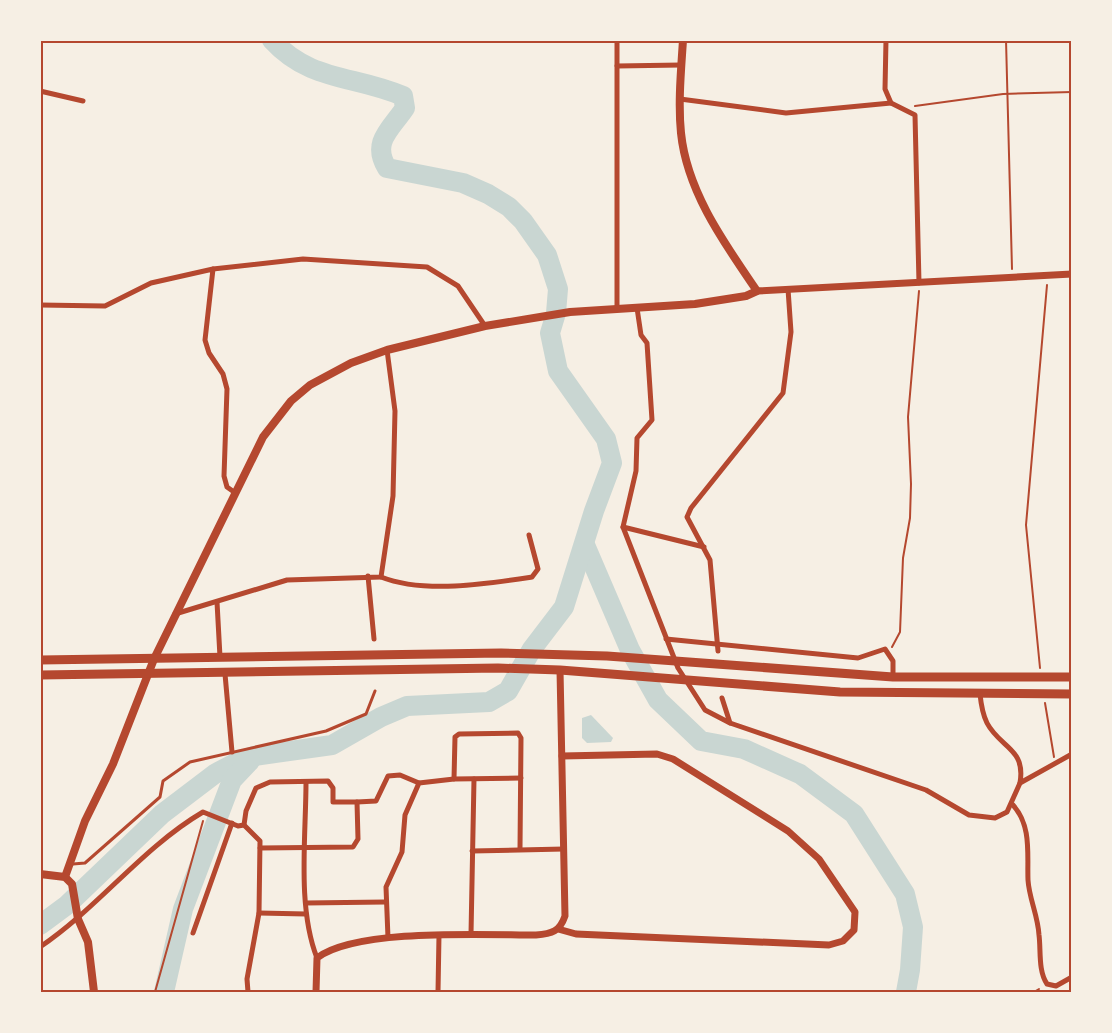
<svg xmlns="http://www.w3.org/2000/svg" width="1112" height="1033" font-family="'PT Sans',sans-serif">
<rect width="100%" height="100%" fill="#f6efe4"/>
<polygon fill="#c9d6d2" points="591,715 613,738 611,742 587,743 582,738 582,718"/>
<g fill="none" stroke-linecap="round" stroke-linejoin="round">
<g stroke="#c9d6d2" stroke-width="20">
<polyline points="585,545 630,650 658,700 701,741 744,749 800,774 854,814 905,894 913,927 910,970 906,992"/>
<path d="M40 925 67 905 162 814 216 773 239 761 254 756 332 745 381 717 407 706 489 702 508 691 532 649 564 607 594 511 612 463 606 439 558 371 550 333 556 313 558 289 547 255 523 221 509 207 488 194 463 183 387 168C371 142 391 129 405 108L403 96C355 75 310 82 272 40"/>
<polyline points="164,992 183,909 232,780 250,761"/>
</g>
<g stroke="#b5482f" stroke-width="2">
<polyline points="1006,40 1012,269"/>
<polyline points="915,106 1003,94 1072,92"/>
<polyline points="892,647 900,632 903,558 910,518 911,484 908,417 919,291"/>
<polyline points="1040,668 1026,525 1047,285"/>
<polyline points="1045,703 1054,757"/>
<polyline points="155,992 203,821"/>
<polyline points="1034,992 1039,989"/>
</g>
<polyline stroke="#b5482f" stroke-width="3" points="73,864 85,863 160,797 163,781 190,762 326,731 366,714 375,691"/>
<g stroke="#b5482f" stroke-width="5">
<polyline points="617,40 617,309"/>
<polyline points="886,40 885,89 891,103 915,115 919,283"/>
<polyline points="617,66 681,65"/>
<polyline points="40,91 83,101"/>
<polyline points="680,99 786,113 891,103"/>
<polyline points="213,269 303,259 427,267 458,286 485,326"/>
<polyline points="40,305 105,306 151,283 213,269 205,340 209,353 223,374 227,389 224,476 227,487 234,492"/>
<polyline points="637,308 641,335 647,343 652,420 637,438 636,471 623,527 678,668 705,710 730,723"/>
<polyline points="623,527 704,547"/>
<polyline points="368,576 374,639"/>
<path d="M381 577C424 594 487 584 532 577L538 569 529 535"/>
<polyline points="217,602 220,657"/>
<polyline points="175,614 287,580 381,577 393,496 395,411 387,350"/>
<polyline points="666,639 858,658 885,649 893,661 893,677"/>
<polyline points="718,651 710,560 687,517 691,508 783,393 791,332 788,289"/>
<polyline points="225,674 232,752"/>
<path d="M980 694C981 704 982 713 987 723 1000 748 1026 748 1020 783"/>
<polyline points="722,698 730,723 926,790 969,815 995,818 1007,812 1020,783 1072,754"/>
<polyline points="454,779 455,737 459,734 518,733 521,738 520,849"/>
<path d="M306 782C306 837 297 907 317 958"/>
<polyline points="357,802 376,801 388,776 400,775 419,783"/>
<path d="M1013 805C1032 826 1027 855 1028 880 1029 898 1038 916 1039 935 1041 950 1038 971 1047 984L1056 986 1072 977"/>
<polyline points="244,825 246,811 256,788 270,782 328,781 333,788 333,802 357,802 358,839 353,847 260,848"/>
<polyline points="472,851 564,849"/>
<polyline points="306,903 385,902"/>
<polyline points="259,913 306,914"/>
<polyline points="193,933 232,823"/>
<polyline points="471,934 474,779"/>
<polyline points="388,938 386,887 402,852 405,815 419,783 454,779 521,778"/>
<path d="M40 947C99 907 142 848 203 812L238 826 244 825 260 841 259 913 247 979 248 992"/>
<polyline points="438,992 439,935"/>
</g>
<g stroke="#b5482f" stroke-width="7">
<polyline points="757,291 1072,274"/>
<polyline points="558,929 576,934 829,945 843,941 854,930 855,912 819,859 788,831 673,759 657,754 562,756"/>
<path d="M316 992 317 958C356 928 486 935 536 935 552 934 560 931 565 916L560 670"/>
</g>
<g stroke="#b5482f" stroke-width="8">
<polyline points="40,874 65,877 72,884 78,919 88,942 94,992"/>
<path d="M65 877 85 821 113 764 154 659 263 437 291 401 310 385 351 363 387 350 485 326 570 312 695 304 746 296 757 291C725 244 687 192 681 133 678 103 681 71 683 40"/>
</g>
<g stroke="#b5482f" stroke-width="9">
<polyline points="40,660 501,653 607,656 893,677 1072,677"/>
<polyline points="40,675 498,668 560,670 840,692 1072,694"/>
</g>
</g>
<rect width="1112" height="1033" fill="none" stroke="#f6efe4" stroke-width="84"/>
<rect x="42" y="42" width="1028" height="949" fill="none" stroke="#b5482f" stroke-width="2"/>
</svg>
